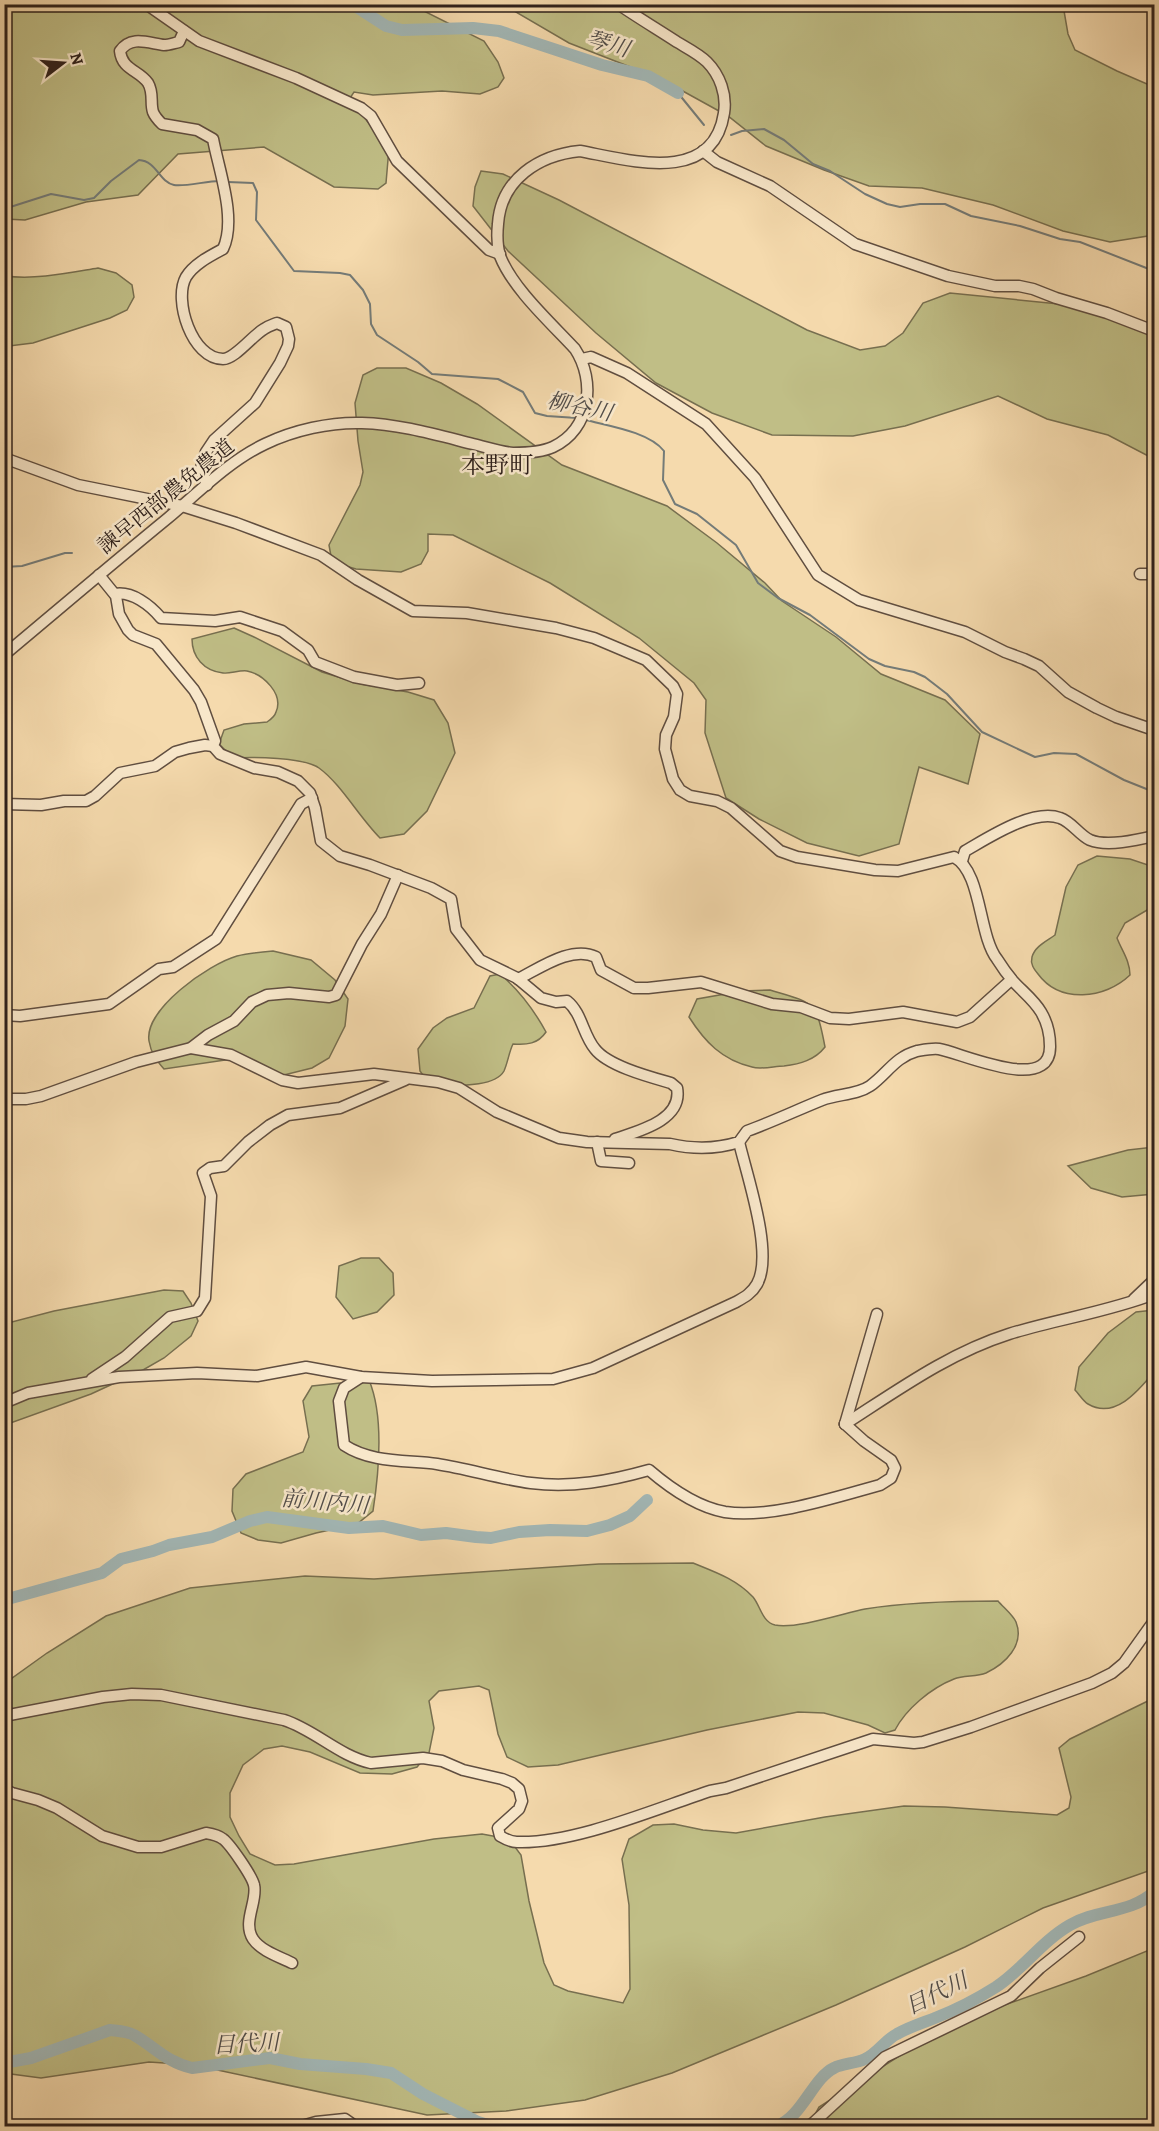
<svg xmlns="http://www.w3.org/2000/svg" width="1159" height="2131" font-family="Alegreya,'Noto Serif JP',serif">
<rect width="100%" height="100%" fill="#f5daad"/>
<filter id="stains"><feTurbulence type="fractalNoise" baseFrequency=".00333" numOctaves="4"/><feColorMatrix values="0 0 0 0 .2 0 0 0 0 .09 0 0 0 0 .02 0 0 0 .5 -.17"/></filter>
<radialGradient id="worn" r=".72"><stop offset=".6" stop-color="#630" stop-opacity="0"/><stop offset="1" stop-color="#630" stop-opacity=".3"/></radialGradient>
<g fill="#c0be86" stroke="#776f50" stroke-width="1.5">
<polygon points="5,5 412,5 484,41 498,62 504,78 498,87 480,94 442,91 373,95 354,92 348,101 363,116 389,148 386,183 378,189 334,187 264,147 178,154 138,195 86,202 25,220 5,219"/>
<polygon points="504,5 1063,5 1068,34 1075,50 1117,71 1154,87 1154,235 1110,242 1063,231 993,205 922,188 869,186 824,170 766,146 728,116 661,79 569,43"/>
<polygon points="481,171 503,174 559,200 807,330 860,350 885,346 903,333 923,303 950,293 1059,304 1154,328 1154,459 1108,435 1047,419 998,396 905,426 853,436 772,435 712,413 656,383 596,333 508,251 473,206 475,187"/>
<path d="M98 268 116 273 132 285 134 297 127 310 110 318 33 343 9 346 5 344V276C36 280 68 273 98 268Z"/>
<polygon points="377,368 406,368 441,383 477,404 562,465 667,506 717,543 765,583 782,601 836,637 881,674 945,700 980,734 968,784 919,767 899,844 859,856 807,843 759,819 726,798 705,733 706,700 694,683 639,638 550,583 453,535 428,534 428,551 421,564 401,572 356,569 332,562 329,545 360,485 363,472 358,441 355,403 363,375"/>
<path d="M234 628 254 637 322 672 361 684 408 692 434 700 448 723 455 753 427 811 404 834 380 838C359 817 341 784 319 768 304 757 252 757 233 758L219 744 224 730 244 724 267 722C270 720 275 716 276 712 284 694 263 674 247 671 239 670 230 674 223 673 204 671 192 657 192 639Z"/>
<path d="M1097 856 1130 859 1154 867V906L1125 923 1117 938C1122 951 1130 961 1130 975 1105 999 1060 1004 1038 974 1034 969 1030 964 1032 957 1035 946 1047 941 1055 935L1066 887 1078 865Z"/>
<path d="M273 951 311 960 335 980 348 999 345 1026 329 1058 312 1068 284 1075 257 1064 232 1059 164 1069C156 1060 151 1053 149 1041 144 1009 209 964 237 956 249 953 261 952 273 951Z"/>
<path d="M500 974C519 990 534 1010 546 1032 538 1044 527 1045 513 1044 509 1052 508 1062 504 1071 494 1089 449 1085 431 1086L420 1071 418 1049 433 1028 447 1018 474 1008 490 976Z"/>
<path d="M770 990C814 1003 816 1000 825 1047 815 1060 800 1064 784 1066 775 1066 761 1070 752 1067 722 1060 705 1042 689 1017L697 999 742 991Z"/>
<polygon points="1154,1147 1154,1194 1122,1197 1091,1188 1068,1166 1128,1150"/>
<polygon points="361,1258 379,1258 393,1273 394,1295 377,1312 353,1319 336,1297 339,1266"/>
<polygon points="164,1290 183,1291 191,1303 198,1321 191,1336 164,1358 143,1370 91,1394 5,1425 4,1324 54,1311"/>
<path d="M1154 1310V1372C1139 1390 1115 1420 1088 1404 1083 1401 1079 1394 1075 1390L1079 1367 1108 1333 1136 1312Z"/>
<path d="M369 1380C384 1416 379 1472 373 1511L357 1524 316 1533 281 1543 258 1540 241 1533 232 1511 233 1489 246 1474 303 1452 309 1437 303 1401 312 1386Z"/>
<path d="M693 1563C715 1572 736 1579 753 1597 760 1605 762 1622 775 1625 797 1629 841 1614 865 1609 908 1602 954 1601 998 1601 1003 1607 1013 1615 1016 1622 1025 1645 1005 1664 986 1673 976 1677 964 1675 954 1679 931 1688 906 1709 895 1730L885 1733 868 1725 824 1713 798 1712 707 1730 558 1765 528 1767 507 1757 498 1734 489 1690 479 1686 439 1691 429 1701 434 1728 429 1753 417 1767 392 1774 360 1773 310 1752 282 1746 264 1749 243 1765 230 1793V1817L239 1836 250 1854 275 1865 294 1864 434 1839 482 1834 509 1839 521 1855 529 1901 544 1963 554 1985 568 1991 623 2003 630 1989 629 1905 622 1859 629 1839 653 1825 674 1824 703 1830 736 1833 825 1817 904 1806 945 1807 1057 1815 1069 1808 1071 1797 1059 1748 1070 1739 1154 1698V1869L1043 1908 965 1947 836 2005 672 2073 585 2100 506 2111 427 2115 194 2065 149 2062 41 2078 11 2074 4 2068V1684L47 1653 106 1616 190 1588 305 1576 374 1579 599 1564Z"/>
<polygon points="1154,1948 1154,2126 815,2126 812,2120 819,2107 907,2051 960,2021 1086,1976"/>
<polygon points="99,2123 163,2123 177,2126 90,2126"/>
</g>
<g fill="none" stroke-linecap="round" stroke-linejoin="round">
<g stroke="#747b78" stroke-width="2">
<polyline points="678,93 704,125"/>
<polyline points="731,135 742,131 764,129 784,140 813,164 830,171 865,194 887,204 900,207 920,204 945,204 971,216 1020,226 1060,239 1080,242 1154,271"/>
<polyline points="228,182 253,183 257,192 256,220 294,271 340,273 350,275 363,290 370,304 371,324 377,335 418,362 432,374 498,379 523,392 535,413 547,416 577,418"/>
<path d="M4 209 51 194 84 200 94 198 111 181 139 160C157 161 159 182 174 185 184 187 207 181 219 181"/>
<path d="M586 420C609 426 649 432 664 451L663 480 675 504 697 514 736 545 758 583 778 598 810 615 869 659 885 666 914 672 925 677 947 694 982 732 1035 757 1054 753 1076 754 1124 780 1154 792"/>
<polyline points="4,567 22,566 65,553 72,553"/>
</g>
<g stroke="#a2b7b6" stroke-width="12">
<polyline points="352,4 386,26 402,30 473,28 499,31 602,65 648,76 678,93"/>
<polyline points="4,1600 102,1573 121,1559 153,1551 169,1545 212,1537 250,1521 267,1517 349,1528 383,1526 421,1535 446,1533 476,1537 491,1538 519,1532 550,1530 587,1531 610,1525 630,1516 647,1500"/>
<path d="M4 2063 31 2058 110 2030C118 2031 126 2031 134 2035 155 2047 166 2062 192 2068L270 2058 300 2064 366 2069 391 2073 423 2094 478 2122 491 2126"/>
<polyline points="537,2126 553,2125 572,2126"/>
<polyline points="698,2126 733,2126"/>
<path d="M777 2126C802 2117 813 2078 834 2068 843 2063 855 2064 865 2059 877 2054 885 2040 897 2034 909 2027 922 2023 935 2018 956 2010 977 1999 996 1987 1023 1969 1042 1941 1070 1925 1097 1909 1130 1914 1154 1892"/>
</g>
<g stroke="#604e40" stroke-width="13">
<g id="minor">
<polyline points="146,4 199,41 296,78 361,108 371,116 397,161 489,250 500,254"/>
<path d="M184 31 179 42C174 43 169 45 164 45 148 43 131 35 120 51 122 70 139 70 148 83 154 93 150 103 153 112 155 117 159 121 162 124L197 130 213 139C219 171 237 219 223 249 210 256 194 264 186 277 173 300 192 359 223 359 235 359 253 335 264 329 268 326 272 325 277 323L286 327 289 339 288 346 280 363 255 403 214 440 206 452 201 468 207 485"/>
<polyline points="703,151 717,162 770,186 855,244 948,276 995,286 1019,286 1033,289 1056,298 1107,313 1154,331"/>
<polyline points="582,359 591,357 627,373 706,424 755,478 818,575 859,600 965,632 1005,652 1024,659 1039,666 1068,692 1097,708 1116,717 1154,730"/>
<path d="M4 458 78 485 182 506 236 523 321 555 358 580 413 611 467 613 556 628 594 638 646 660 673 686 677 694 674 717 666 735 665 749 673 779 680 790 690 796 717 801 731 808 780 851 797 857 875 870 898 871 954 857C982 872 978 934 997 959 1002 967 1007 974 1013 981 1022 991 1034 1000 1041 1012 1047 1022 1050 1034 1050 1046 1051 1095 962 1053 939 1049 933 1048 923 1050 917 1051 895 1057 887 1074 870 1086 857 1095 837 1094 822 1100 797 1110 772 1122 747 1131L739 1142C717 1149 692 1149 670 1144L587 1142 559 1138 497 1112 459 1088 438 1082 374 1074 298 1083 282 1080 231 1055 191 1048"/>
<polyline points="1140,574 1154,574"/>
<path d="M99 575 116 596 119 614 128 630 133 635 156 644 194 690 201 702 215 741 213 746 220 754 254 768 278 772 298 781 310 793 315 808 321 841 340 856 370 865 431 888 451 899 456 929 480 960 517 978 541 998 556 1002 567 1001C582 1013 583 1035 595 1049 608 1066 650 1077 671 1083L677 1088C683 1120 639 1131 615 1139"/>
<path d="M115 594C132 591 150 605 161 618L215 621 240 617 282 631 308 650 315 662 354 677 397 685 419 683"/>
<path d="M4 655C59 609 113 563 168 518 199 492 229 461 265 444 294 430 330 422 362 423 399 424 437 435 473 444 486 447 500 452 513 453 526 453 542 452 553 447 591 429 596 381 575 349 551 323 513 289 500 256 497 246 497 234 498 224 501 179 539 155 580 151 629 160 713 186 724 113 727 95 720 75 707 62 699 54 687 48 677 42 657 29 637 17 618 4"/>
<polyline points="4,804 41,805 64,801 86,801 95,796 120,773 155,766 175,752 189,748 205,745 213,746"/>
<path d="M962 861 965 851C988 838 1033 808 1060 818 1072 822 1079 835 1090 840 1107 847 1137 840 1154 836"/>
<path d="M518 979C540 968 572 945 596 957L601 970 634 988H648L701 982 772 1004 801 1007 830 1018 849 1019 903 1012 957 1022 970 1017 1011 980"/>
<polyline points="4,1015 20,1016 109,1004 159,969 173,967 216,939 301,804 312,798"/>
<polyline points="4,1099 26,1099 41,1096 136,1062 191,1048 208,1035 234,1021 252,1002 267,995 289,993 329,997 336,995 362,944 381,914 398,875"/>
<polyline points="597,1142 601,1161 629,1163"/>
<polyline points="1134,1299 1154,1280"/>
<path d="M361 1377 344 1388 339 1401 344 1445C371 1463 406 1460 437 1464 469 1469 500 1479 531 1483 572 1488 610 1481 649 1470 670 1488 697 1507 725 1512 770 1519 836 1497 880 1485L891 1478 895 1468 891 1460 864 1441 845 1424"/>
<polyline points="92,1379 125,1357 170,1317 197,1311 205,1298 211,1196 203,1173 210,1168 224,1166 248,1142 270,1125 288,1115 340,1108 405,1080"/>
<path d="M4 1403 28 1393 119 1377 197 1373 257 1376 306 1367 361 1377 432 1381 553 1379 593 1368 736 1302C745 1297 752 1293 757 1284 774 1254 747 1176 739 1142"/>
<path d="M845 1424C898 1390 949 1353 1009 1334 1057 1319 1108 1312 1154 1294"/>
<polyline points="845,1424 877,1314"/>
<path d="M4 1716 103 1697 132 1694 161 1695 284 1720C315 1730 339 1756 371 1763L423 1758 442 1761 463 1770 502 1779 512 1783 519 1789 522 1801 519 1809 498 1828 500 1836C505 1839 510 1842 517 1842 574 1844 655 1809 710 1791L726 1788 873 1739 914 1743 923 1742 971 1727 1092 1683 1112 1673 1124 1663 1154 1621"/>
<path d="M4 1789 12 1793 38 1800 57 1808 102 1836 138 1847H161L206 1833C212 1834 218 1835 223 1839 230 1844 252 1876 254 1885 258 1901 242 1922 253 1939 261 1951 280 1957 292 1963"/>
<polyline points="264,2126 279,2126"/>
<polyline points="302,2126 316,2122 345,2119 355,2126"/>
<polyline points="807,2126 812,2124 885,2057 1011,1996 1040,1968 1079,1937"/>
</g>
</g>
<use href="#minor" stroke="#f8e7ca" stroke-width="10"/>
</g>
<g text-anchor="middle" stroke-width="5" stroke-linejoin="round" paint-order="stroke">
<g font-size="21" fill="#2e201b" stroke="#f8e7ca">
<text transform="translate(166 496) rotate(-39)" y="7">諫早西部農免農道</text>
</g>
<g font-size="22" font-style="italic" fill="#514d4a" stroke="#f8e7ca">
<text transform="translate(608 43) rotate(16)" y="8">琴川</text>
<text transform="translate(580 406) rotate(12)" y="8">柳谷川</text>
<text transform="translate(325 1501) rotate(5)" y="8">前川内川</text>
<text transform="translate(936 1993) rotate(-26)" y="8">目代川</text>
<text transform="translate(246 2043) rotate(-3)" y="8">目代川</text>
</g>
<g font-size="24" fill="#2e201b" stroke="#f8e7ca">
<text x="497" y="473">本野町</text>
</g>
</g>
<rect width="1159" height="2131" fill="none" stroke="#f5daad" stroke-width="24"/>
<rect x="6" y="6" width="1147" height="2119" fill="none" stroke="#2e201b" stroke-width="3"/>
<rect x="12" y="12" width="1135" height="2107" fill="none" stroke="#2e201b" stroke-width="1.5"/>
<g transform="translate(63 63) rotate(73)" stroke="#f8e7ca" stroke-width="4.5" paint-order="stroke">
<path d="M0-4.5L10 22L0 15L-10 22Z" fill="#2e201b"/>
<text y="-9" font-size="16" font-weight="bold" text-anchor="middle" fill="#2e201b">N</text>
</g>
<rect width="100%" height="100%" filter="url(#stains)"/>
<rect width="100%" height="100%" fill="url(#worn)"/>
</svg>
